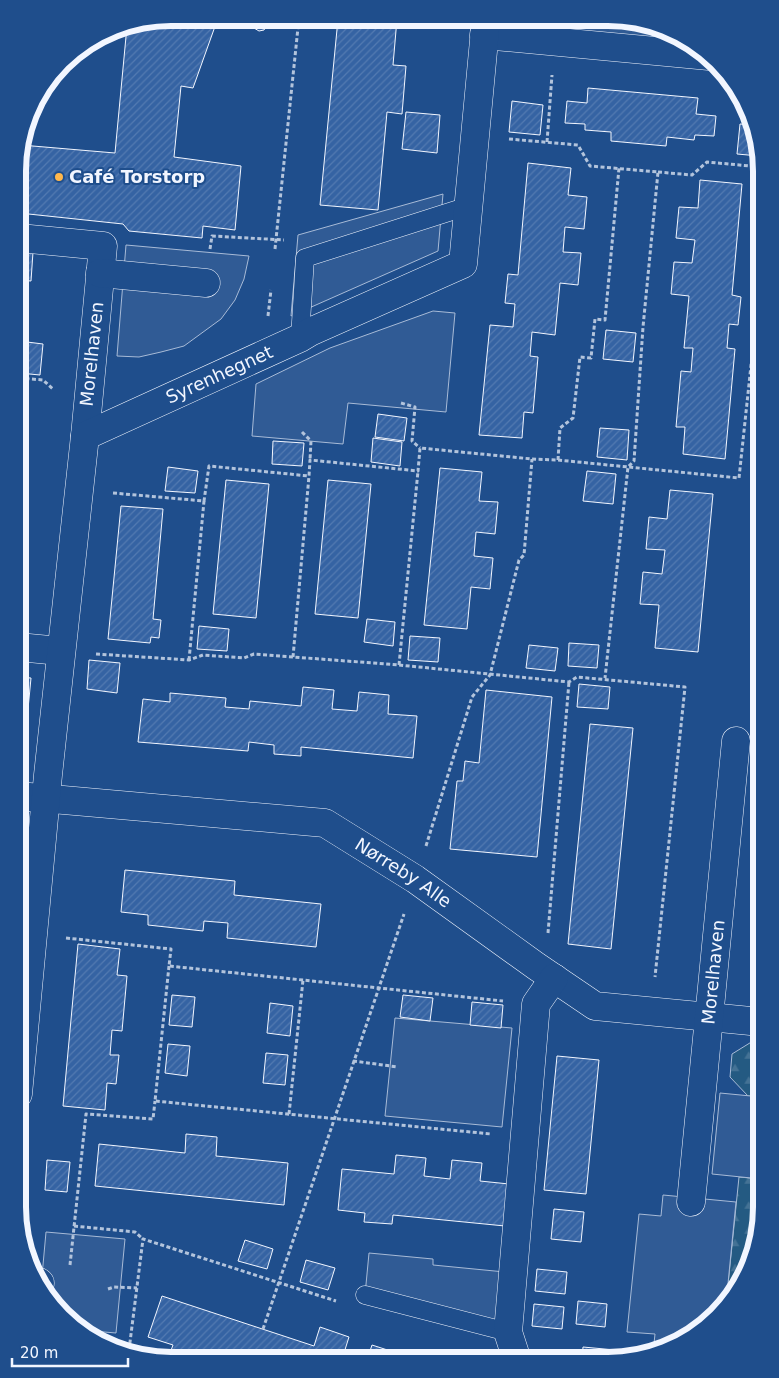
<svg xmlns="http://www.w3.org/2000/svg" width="779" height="1378" font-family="'DejaVu Sans',sans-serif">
<defs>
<pattern id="forest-firs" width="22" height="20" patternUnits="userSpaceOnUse" patternTransform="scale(1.25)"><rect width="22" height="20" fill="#245a82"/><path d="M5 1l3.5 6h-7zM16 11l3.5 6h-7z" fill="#447295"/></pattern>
<pattern id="building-hatch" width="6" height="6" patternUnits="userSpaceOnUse" patternTransform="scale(1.25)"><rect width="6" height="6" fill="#3563a3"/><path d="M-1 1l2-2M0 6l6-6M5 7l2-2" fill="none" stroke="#537ab1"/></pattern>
</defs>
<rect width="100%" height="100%" fill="#1f4e8c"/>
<g fill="url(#forest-firs)" stroke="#a8bbd7">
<polygon points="753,1041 761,1042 761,1097 748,1096 730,1077 732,1054"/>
<polygon points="739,1177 761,1179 761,1217 750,1265 729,1300 726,1304"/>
</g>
<g fill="#305b95" stroke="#a8bbd7">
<polygon points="553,20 637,20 709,56 550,50"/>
<polygon points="443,194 438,251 291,316 298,235"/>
<polygon points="126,245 249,256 244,279 235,300 221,319 184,346 161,352 139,357 117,356"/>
<polygon points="433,311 455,313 446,412 348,403 343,444 252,436 256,384 330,348"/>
<polygon points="395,1018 512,1028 502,1127 385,1116"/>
<polygon points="720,1093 761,1097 761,1179 712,1174"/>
<polygon points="663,1195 736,1202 726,1304 701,1329 657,1352 653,1353 655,1334 627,1332 639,1214 661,1216"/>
<polygon points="46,1232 125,1239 116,1333 81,1330 78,1328 44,1292 41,1287"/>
<polygon points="369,1253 433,1259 433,1265 505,1272 500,1330 365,1295"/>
</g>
<g fill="url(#building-hatch)" stroke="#f2f6ff">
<polygon points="172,18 218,18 193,88 181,86 174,157 241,166 235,230 203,226 202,238 129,231 123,224 19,213 19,152 21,145 115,153 127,26"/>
<polygon points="253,18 268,18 267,25 264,30 259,31 254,28"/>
<polygon points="338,19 397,19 393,65 406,66 402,114 387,112 378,210 320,205"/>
<polygon points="588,88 698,98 696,114 716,116 714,136 695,135 694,140 667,137 666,146 611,141 611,132 585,130 585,124 565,123 567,101 587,103"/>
<polygon points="512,101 543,105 540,135 509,132"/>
<polygon points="406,112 440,115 437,153 402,149"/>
<polygon points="740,124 754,125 759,156 737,154"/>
<polygon points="528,163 571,168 568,195 587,197 584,229 565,227 563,252 581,253 578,285 560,283 555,335 532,332 530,356 538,357 533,413 524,412 522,438 479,435 490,325 513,327 515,304 505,303 508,274 518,275"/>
<polygon points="700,180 742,184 732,295 741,297 738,325 729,324 727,348 735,349 725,459 683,454 685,427 676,427 681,371 691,372 693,348 684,348 689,296 671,294 674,262 692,263 695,240 676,238 679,207 698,208"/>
<polygon points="19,251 33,252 31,281 19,280"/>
<polygon points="606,330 636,333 633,362 603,359"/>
<polygon points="19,341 43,344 40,375 19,373"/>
<polygon points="378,414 407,418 404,441 375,437"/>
<polygon points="600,428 629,430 627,460 597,457"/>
<polygon points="373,438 402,442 400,466 371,462"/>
<polygon points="273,441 304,443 302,466 272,464"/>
<polygon points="168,467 198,471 195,493 165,491"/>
<polygon points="440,468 482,472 479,501 498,502 495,534 476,532 474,556 493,558 490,589 471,587 467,629 424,625"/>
<polygon points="587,471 616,474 613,504 583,501"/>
<polygon points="226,480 269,484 256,618 213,614"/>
<polygon points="328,480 371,484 358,618 315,614"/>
<polygon points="670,490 713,494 698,652 655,648 659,605 640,604 643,572 662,574 665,550 646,549 649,517 667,519"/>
<polygon points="121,506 163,509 153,619 161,620 159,638 151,637 150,643 108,639"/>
<polygon points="367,619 395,622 393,646 364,642"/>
<polygon points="199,626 229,629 227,651 197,649"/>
<polygon points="410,636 440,638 438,662 408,660"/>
<polygon points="569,643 599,645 597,668 568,666"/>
<polygon points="529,645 558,648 555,671 526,668"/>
<polygon points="89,660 120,663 117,693 87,689"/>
<polygon points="18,677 31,678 28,709 18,708"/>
<polygon points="579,684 610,687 608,709 577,707"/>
<polygon points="303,687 334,690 332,709 357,711 359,692 389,695 388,714 417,716 413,758 301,747 301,756 274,754 274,745 249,742 248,751 138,742 143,699 170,702 170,693 226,698 225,707 249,709 250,701 301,706"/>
<polygon points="486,690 552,697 537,857 450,849 457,781 463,781 465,761 479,763"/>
<polygon points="590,724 633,728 611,949 568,944"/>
<polygon points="125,870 235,881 234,895 321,904 316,947 227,938 228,923 204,921 203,931 148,925 148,915 121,912"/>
<polygon points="78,944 120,949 117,975 127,976 122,1031 112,1030 110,1055 119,1055 116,1084 107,1083 105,1110 63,1106"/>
<polygon points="172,995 195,997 192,1027 169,1025"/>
<polygon points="403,995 433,998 430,1021 400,1017"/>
<polygon points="472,1002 503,1005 501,1028 470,1025"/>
<polygon points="270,1003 293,1006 290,1036 267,1033"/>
<polygon points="168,1044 190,1046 187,1076 165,1073"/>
<polygon points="266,1053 288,1055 285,1085 263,1083"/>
<polygon points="557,1056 599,1060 586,1194 544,1190"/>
<polygon points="186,1134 217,1137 216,1156 288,1163 284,1205 95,1186 99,1144 185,1153"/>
<polygon points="396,1155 426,1158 424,1176 450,1179 452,1160 482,1163 480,1181 509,1184 505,1226 393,1215 392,1224 364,1222 365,1213 338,1210 342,1169 394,1174"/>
<polygon points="47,1160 70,1162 67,1192 45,1190"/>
<polygon points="554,1209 584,1212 581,1242 551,1239"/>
<polygon points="245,1240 273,1249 267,1269 238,1261"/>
<polygon points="306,1260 335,1268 328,1290 300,1282"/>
<polygon points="537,1269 567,1272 565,1294 535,1291"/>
<polygon points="162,1296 314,1346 320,1327 349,1337 343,1356 356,1360 218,1359 201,1353 199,1359 189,1359 170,1353 173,1345 148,1337"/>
<polygon points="578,1301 607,1304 605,1327 576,1324"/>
<polygon points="534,1304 564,1307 562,1329 532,1326"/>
<polygon points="372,1345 403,1355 401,1360 367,1360"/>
<polygon points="583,1347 626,1351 625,1358 607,1360 582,1360"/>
</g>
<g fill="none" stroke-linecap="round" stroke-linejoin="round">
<g stroke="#f2f6ff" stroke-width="19">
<g id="lane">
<polyline points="300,338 305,258 468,206"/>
<polyline points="365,1295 508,1332"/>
</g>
</g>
<g stroke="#f2f6ff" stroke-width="29">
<g id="street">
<polyline points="484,35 709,56"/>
<polyline points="19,238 103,246 85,436"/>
<polyline points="100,273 206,283"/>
<polyline points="18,647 60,651"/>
<path id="s1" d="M18 796 325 823 415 879 536 966 595 1006 761 1022"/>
<path id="s2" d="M18 1094 48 775 85 436 300 338 310 332 463 264 486 19"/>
<path id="s3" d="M691 1202 736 741"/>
<polyline points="39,1282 40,1283"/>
<polyline points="517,1360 508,1332 536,1004 554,978"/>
</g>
</g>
<g stroke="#b3c4dc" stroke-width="3" stroke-dasharray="4 2.5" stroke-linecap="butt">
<polyline points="509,139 578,145 590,166 658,172 643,327 634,461 628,467 605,678"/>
<polyline points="547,142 552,75"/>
<polyline points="658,172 692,175 707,162 761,167"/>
<polyline points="210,249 212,236 284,240"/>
<polyline points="275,249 299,18"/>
<polyline points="268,316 271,290"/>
<polyline points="19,378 43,380 54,390"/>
<polyline points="401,403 415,407 412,441 420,448"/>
<polyline points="302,432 311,441 310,460"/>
<polyline points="558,460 560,428 573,418 580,357 591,358 595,319 605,320 619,168"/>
<polyline points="113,493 204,501 209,466 309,476 310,460 418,471 420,448 532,459 558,460 739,478 752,356 761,350"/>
<polyline points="96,654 189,660 203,655 244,658 254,654 399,665 569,682 577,677 685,687 655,977"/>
<polyline points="293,657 309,476"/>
<polyline points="189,660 204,501"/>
<polyline points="399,665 418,471"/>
<polyline points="426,846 472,697 490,675 519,560 524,555 532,459"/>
<polyline points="548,933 569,682"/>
<polyline points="66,938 171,949 169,966 503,1001"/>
<polyline points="169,966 155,1101 491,1134"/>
<polyline points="353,1061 398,1067"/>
<polyline points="289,1114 303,980"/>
<polyline points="74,1226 135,1232 143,1239"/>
<polyline points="70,1265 86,1114 153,1119 155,1101"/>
<polyline points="108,1289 114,1287 137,1288"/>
<polyline points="263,1329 404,914"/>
<polyline points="129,1350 143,1239 336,1301"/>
</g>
<use href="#lane" stroke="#1f4e8c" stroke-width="18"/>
<use href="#street" stroke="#1f4e8c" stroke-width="28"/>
</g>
<circle fill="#ffb74d" stroke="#1f4e8c" stroke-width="2" cx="59" cy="177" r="5"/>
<g text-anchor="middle" stroke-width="4" stroke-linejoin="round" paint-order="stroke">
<g font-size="18" font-weight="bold" fill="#f2f6ff" stroke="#1f4e8c" text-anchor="start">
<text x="69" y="183">Café Torstorp</text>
</g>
<g font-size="18" fill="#f2f6ff" stroke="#1f4e8c">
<text transform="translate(92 354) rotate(-84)" y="6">Morelhaven</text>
<text dy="6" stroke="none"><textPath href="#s2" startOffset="809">Syrenhegnet</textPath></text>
<text dy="6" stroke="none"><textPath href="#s1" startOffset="401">Nørreby Alle</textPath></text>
<text dy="6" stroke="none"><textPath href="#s3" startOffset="231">Morelhaven</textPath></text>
</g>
</g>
<path d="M0 0H779V1378H0ZM171 26H608A145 145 0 0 1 753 171V1207A145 145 0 0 1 608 1352H171A145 145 0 0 1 26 1207V171A145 145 0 0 1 171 26Z" fill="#1f4e8c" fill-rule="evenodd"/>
<path fill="none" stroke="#f2f6ff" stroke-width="6" d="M171 26H608A145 145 0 0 1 753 171V1207A145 145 0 0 1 608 1352H171A145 145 0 0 1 26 1207V171A145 145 0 0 1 171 26Z"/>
<path d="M12 1358v8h116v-8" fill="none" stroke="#f2f6ff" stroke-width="2.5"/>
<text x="20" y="1358" font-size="15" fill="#f2f6ff" stroke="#1f4e8c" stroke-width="4" paint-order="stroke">20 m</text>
</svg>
